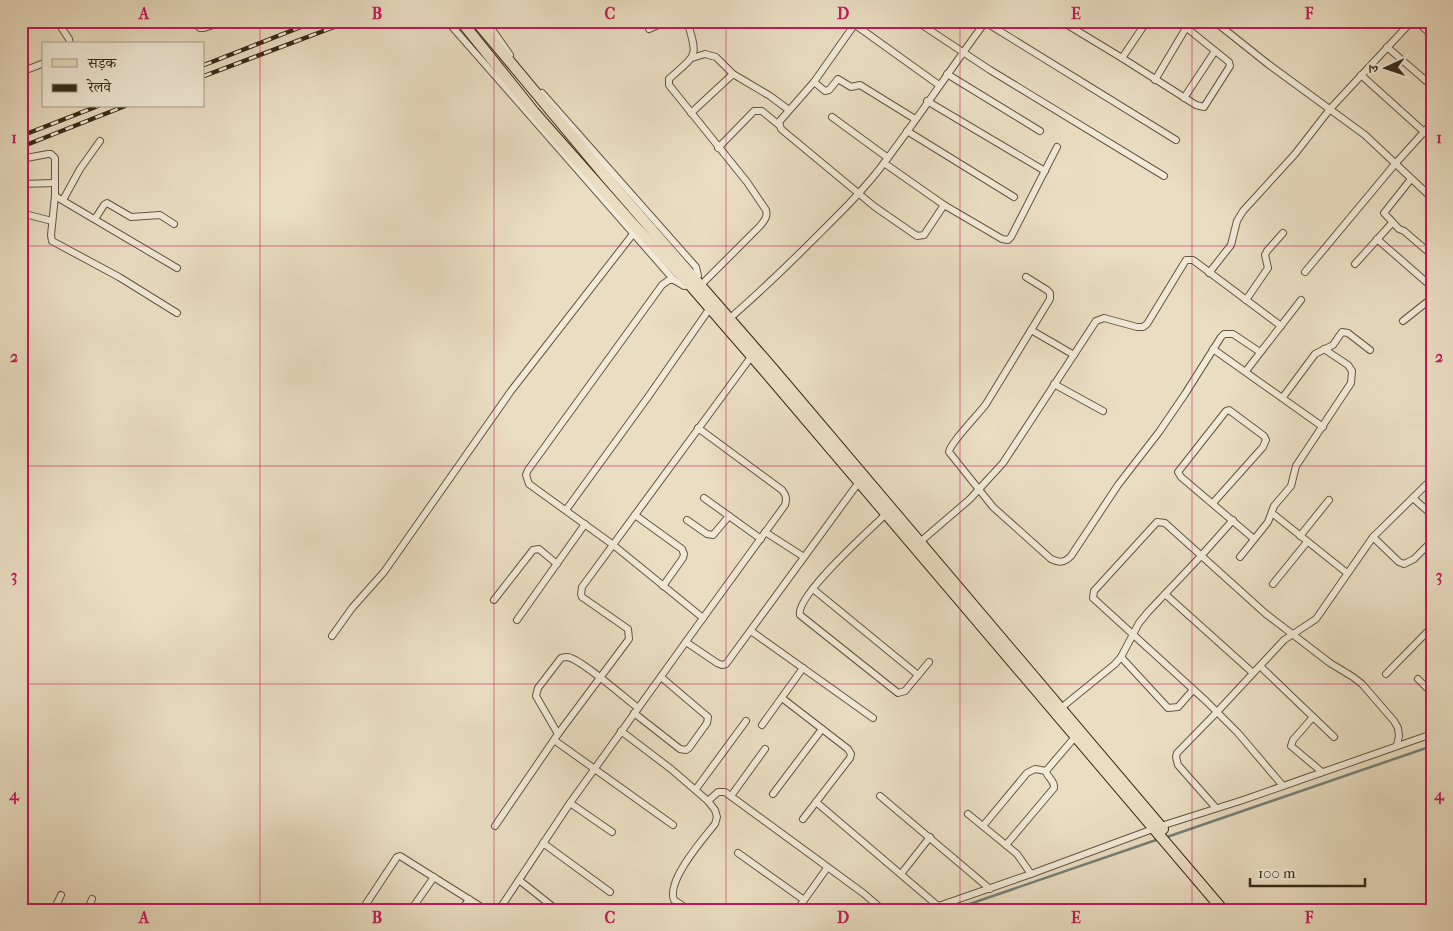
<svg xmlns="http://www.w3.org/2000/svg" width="1453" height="931" font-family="'IM FELL French Canon','Noto Serif Devanagari',serif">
<rect width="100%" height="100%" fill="#eadec2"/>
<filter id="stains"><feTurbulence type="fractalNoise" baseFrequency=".004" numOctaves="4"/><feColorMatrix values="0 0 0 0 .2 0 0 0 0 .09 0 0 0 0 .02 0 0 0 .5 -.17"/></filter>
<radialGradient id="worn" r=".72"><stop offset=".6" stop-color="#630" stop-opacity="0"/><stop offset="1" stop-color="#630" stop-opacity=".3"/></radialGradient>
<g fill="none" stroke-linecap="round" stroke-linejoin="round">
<g stroke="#728178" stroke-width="2.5">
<polyline points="1164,838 1432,746"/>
<polyline points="952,910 1159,839"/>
</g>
<g stroke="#645641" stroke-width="8">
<g id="minor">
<polyline points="57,21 69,39 70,44"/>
<polyline points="192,21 200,28 204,28 226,21"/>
<polyline points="487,21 489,25 510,55"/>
<path d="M687 21C699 59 696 54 669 79V85L747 182 766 210C768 217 764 221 760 226L700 286"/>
<polyline points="857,21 814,82 779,122 781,129 875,207 917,236 924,235 944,205"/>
<polyline points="916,21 990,70 1164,176"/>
<polyline points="1061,21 1122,58 1196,105 1204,107 1230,66 1229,62 1178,21"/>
<polyline points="1214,21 1268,64 1365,135 1432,198"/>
<polyline points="1416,21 1432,35"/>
<polyline points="448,22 674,280"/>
<polyline points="985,22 1176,140"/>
<polyline points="854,24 939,85"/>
<polyline points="649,29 667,21"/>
<polyline points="21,31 26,21"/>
<polyline points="1387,47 1432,86"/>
<polyline points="692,58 705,54 716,57 733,74 770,96 789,110"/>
<polyline points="1122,58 1147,21"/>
<polyline points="21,72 44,63"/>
<polyline points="947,74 1040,131"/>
<polyline points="1361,75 1432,139"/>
<polyline points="1155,80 1186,28"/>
<polyline points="814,82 825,91 829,90 838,79 851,87 860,85 915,119"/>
<path d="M542 93 696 267 698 276 690 285 684 286 674 280H669L662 285 528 470 526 475 529 484 612 544 703 618 785 505C787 498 786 495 782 490L698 428"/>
<polyline points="1184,98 1215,51"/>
<polyline points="927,101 1045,171"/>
<polyline points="691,113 733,74"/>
<polyline points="832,117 888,158"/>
<polyline points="907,131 1014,197"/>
<polyline points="718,148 754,111 762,111 779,125"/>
<polyline points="21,159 48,154 51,154 55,158 55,196 51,235 52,241 119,277 177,313"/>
<polyline points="884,163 944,205 1002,239 1008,240 1011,237 1057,147"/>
<polyline points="1411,179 1384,213 1399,229 1404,231 1432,255"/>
<polyline points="21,184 55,183"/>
<polyline points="55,196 177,268"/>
<polyline points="63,200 80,169 100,141"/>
<polyline points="21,213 52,221"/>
<polyline points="95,219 104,205 107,203 131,217 160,215 174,224"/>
<polyline points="1377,239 1432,287"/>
<polyline points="1355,264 1392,223"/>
<polyline points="21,271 22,271"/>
<polyline points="1305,272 1395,164 1432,123"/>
<polyline points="1209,273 1231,245 1237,221 1243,211 1295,154 1330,109 1412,21"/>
<path d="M1026 277 1047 290 1050 293V299L986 404C978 415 950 443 949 452L993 507 1051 559C1060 563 1064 563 1071 556L1118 485 1159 432 1185 394 1221 337 1224 334H1233L1260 352"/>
<polyline points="1246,300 1268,268 1265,255 1267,251 1283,233"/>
<path d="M729 319C759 293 787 266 815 238 839 214 864 190 884 163 919 117 951 68 986 21"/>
<polyline points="1403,321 1432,298"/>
<polyline points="1031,330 1074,355"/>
<polyline points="1213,349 1323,427"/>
<polyline points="1246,371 1301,300"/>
<polyline points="1054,384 1103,411"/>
<polyline points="1283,397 1315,354 1333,345 1342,332 1348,333 1370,350"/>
<polyline points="704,498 761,539"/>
<polyline points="1413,498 1432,515"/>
<polyline points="1213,503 1263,447 1266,440 1264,436 1229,410 1226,411 1178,472 1181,477 1254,539"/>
<polyline points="566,510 648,397 710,308"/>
<polyline points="1272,513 1347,573"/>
<path d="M886 514C871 529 795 596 800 615L898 693 905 691 929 662"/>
<polyline points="635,515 682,549 684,554 683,558 663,586"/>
<polyline points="687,520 707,534 713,535 729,516"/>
<polyline points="765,532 804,557"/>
<polyline points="1300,536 1329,500"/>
<polyline points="1373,537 1399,562 1404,564 1414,559 1432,541"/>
<polyline points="920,542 970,499 1003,463 1096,321 1104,318 1137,327 1143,327 1147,324 1186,260 1193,260 1281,326"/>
<polyline points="1240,557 1268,522 1274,506 1291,486 1296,466 1351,383 1352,371 1348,365 1324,349"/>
<polyline points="1273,584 1307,542"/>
<polyline points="813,589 918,675"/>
<polyline points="1165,594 1253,673"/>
<polyline points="494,600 533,550 539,549 557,564"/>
<polyline points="517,620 585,524"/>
<polyline points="751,631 873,718"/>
<polyline points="332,636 352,608 384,572 511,391 633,234"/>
<polyline points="686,642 717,663 722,665 726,664 859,482"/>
<polyline points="1121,657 1168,708 1178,707 1193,690"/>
<polyline points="1260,666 1334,737"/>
<polyline points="1386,674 1432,627"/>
<polyline points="1418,679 1432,693"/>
<polyline points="782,698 848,749 851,754 850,758 803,819"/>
<polyline points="1061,708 1115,664 1121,657 1139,623 1148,612 1201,556 1233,520"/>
<polyline points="634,713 680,749 686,750 689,748 707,723 708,717 661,677"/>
<polyline points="1313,717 1293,740 1291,746 1322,772"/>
<polyline points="762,725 803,668"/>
<path d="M621 731 671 769 708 801 715 810 717 817 715 824C703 839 666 881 674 900L689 910"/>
<path d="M558 734 536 696 538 688 561 658C564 657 565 657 568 657 582 660 625 698 638 708"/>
<polyline points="554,740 673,825"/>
<polyline points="1283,786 1238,733 1206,701 1093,598 1094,591 1157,522 1165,523 1266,614 1330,663 1353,677 1362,684 1394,721 1398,728 1399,736 1397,745"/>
<polyline points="696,789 746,721"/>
<polyline points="773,794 822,729"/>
<polyline points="731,796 765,749"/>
<polyline points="880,796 990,889"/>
<polyline points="708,801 718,792 725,792 863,893 883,910"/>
<polyline points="816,802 938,906"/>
<polyline points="570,803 612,832"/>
<polyline points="1216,808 1178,765 1176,757 1177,753 1217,712 1284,640 1316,619 1373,537 1432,479"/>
<polyline points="968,814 1017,854 1031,874"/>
<polyline points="495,826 558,734 629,639 628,629 582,597 581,594 582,587 751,357"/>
<polyline points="983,826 1027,773 1035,769 1046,771"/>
<polyline points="543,843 610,892"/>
<path d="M1006 845 1054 788C1055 780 1047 778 1046 771L1075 737"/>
<polyline points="738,853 804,900"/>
<polyline points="901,874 930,837"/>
<polyline points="519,880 557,910"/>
<polyline points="54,910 61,895"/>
<polyline points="88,910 92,899"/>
<polyline points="362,910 397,857 400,856 486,910"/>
<polyline points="411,910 434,877"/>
<polyline points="462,910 469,899"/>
<polyline points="499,910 570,803 703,618"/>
<polyline points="797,910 827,868"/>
<polyline points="927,910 1031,874 1161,826 1243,800 1432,734"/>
</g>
</g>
<g stroke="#372916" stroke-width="12">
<g id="primary">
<polyline points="461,21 534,112 633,224 690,285 768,375 1223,910"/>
<polyline points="476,21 606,177 774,370 1163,829"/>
</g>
</g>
<use href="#minor" stroke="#f1ead7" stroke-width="6"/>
<use href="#primary" stroke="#eadec2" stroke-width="10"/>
<g stroke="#372916" stroke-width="4.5">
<g id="rail">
<polyline points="204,65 316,21"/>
<polyline points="204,76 350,21"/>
<polyline points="21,136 98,106"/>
<polyline points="21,147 125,106"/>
</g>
</g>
<use href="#rail" stroke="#f1ead7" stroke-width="2.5" stroke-dasharray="8" stroke-linecap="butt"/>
</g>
<path fill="none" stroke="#c2185b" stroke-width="1" stroke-opacity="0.55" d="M260 21V910M494 21V910M726 21V910M960 21V910M1192 21V910M21 246H1432M21 466H1432M21 684H1432"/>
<rect width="1453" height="931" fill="none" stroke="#eadec2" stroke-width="55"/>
<rect x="42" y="42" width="162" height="65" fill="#f1ead7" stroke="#a79d8a"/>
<rect x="52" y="59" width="25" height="8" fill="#eadec2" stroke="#a79d8a"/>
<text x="88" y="68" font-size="15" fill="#372916">सड़क</text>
<rect x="52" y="84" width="25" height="8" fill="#372916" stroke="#a79d8a"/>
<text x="88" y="92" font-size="15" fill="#372916">रेलवे</text>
<g transform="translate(1386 68) rotate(267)" stroke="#f1ead7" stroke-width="4" paint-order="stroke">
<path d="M0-4L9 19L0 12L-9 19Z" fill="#372916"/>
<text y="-8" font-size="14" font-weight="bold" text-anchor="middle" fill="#372916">उ</text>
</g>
<path d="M1250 878v8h115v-8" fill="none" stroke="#372916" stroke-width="2.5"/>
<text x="1258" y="878" font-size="15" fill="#372916" stroke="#f1ead7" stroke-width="4" paint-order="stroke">100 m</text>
<rect x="28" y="28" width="1398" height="876" fill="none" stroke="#c2185b" stroke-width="2"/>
<g font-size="16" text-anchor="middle" font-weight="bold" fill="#c2185b">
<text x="144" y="19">A</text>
<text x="377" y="19">B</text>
<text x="610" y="19">C</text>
<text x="843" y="19">D</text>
<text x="1076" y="19">E</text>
<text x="1309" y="19">F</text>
<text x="14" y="143">1</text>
<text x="1439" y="143">1</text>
<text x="14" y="362">2</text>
<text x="1439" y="362">2</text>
<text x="14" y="581">3</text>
<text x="1439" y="581">3</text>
<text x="14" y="800">4</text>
<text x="1439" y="800">4</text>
<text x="144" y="923">A</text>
<text x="377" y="923">B</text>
<text x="610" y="923">C</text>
<text x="843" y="923">D</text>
<text x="1076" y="923">E</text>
<text x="1309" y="923">F</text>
</g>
<rect width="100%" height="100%" filter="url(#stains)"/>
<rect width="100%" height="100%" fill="url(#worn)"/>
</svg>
